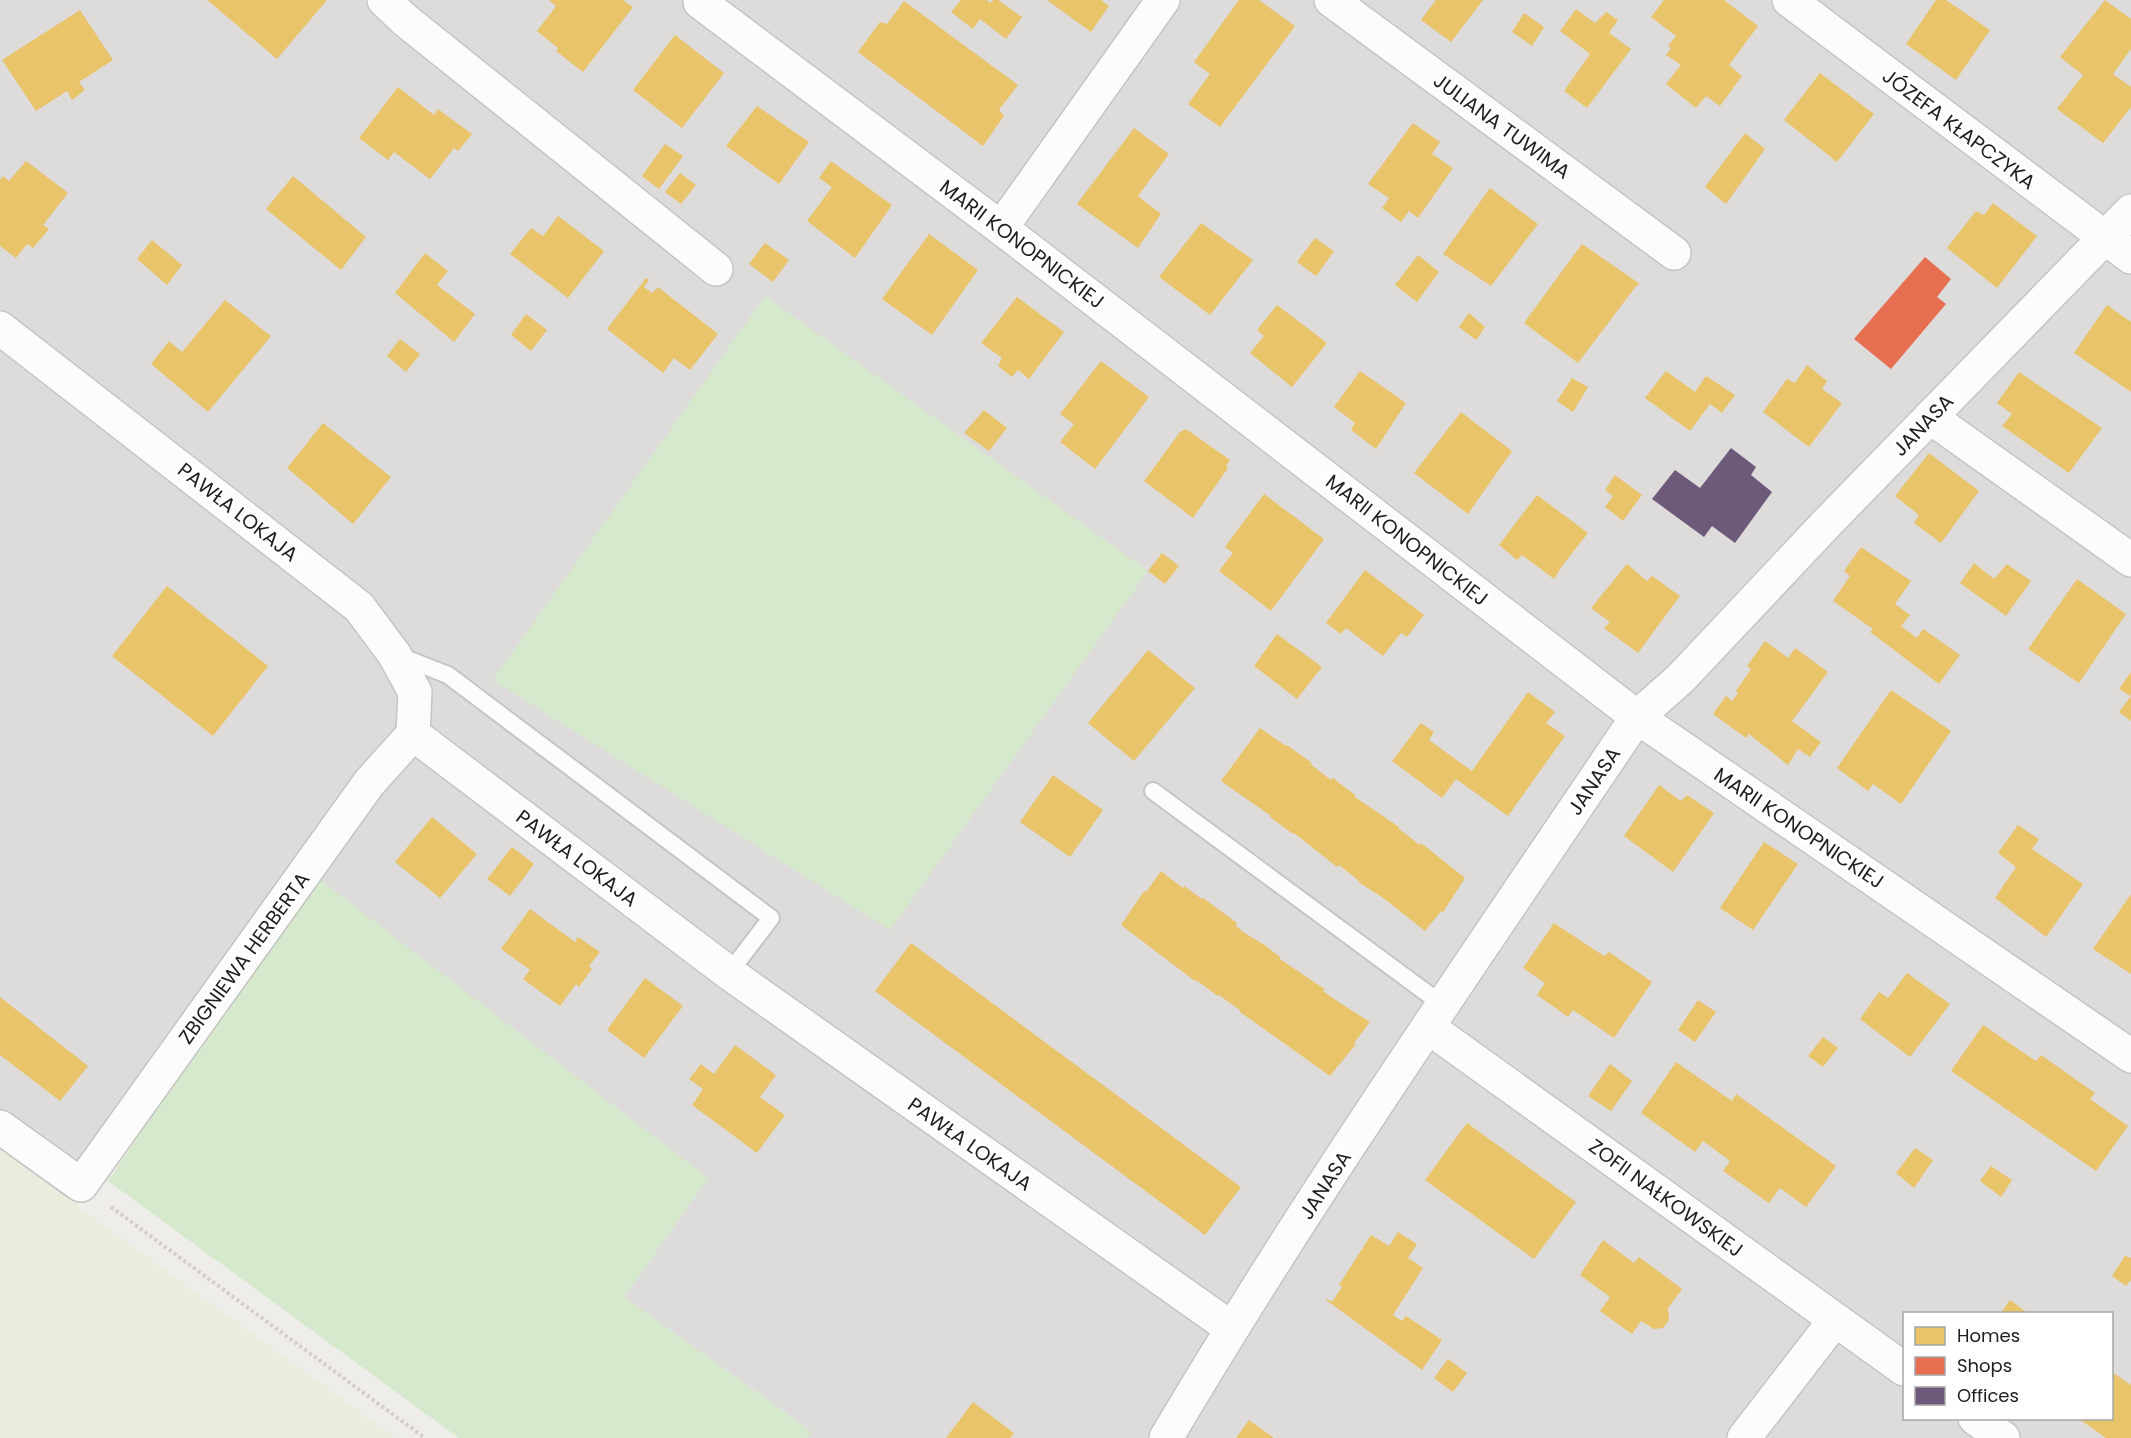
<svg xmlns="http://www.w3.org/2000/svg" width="2131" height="1438" font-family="Poppins,sans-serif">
<rect width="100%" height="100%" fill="#eeedea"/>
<path fill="#dddcdb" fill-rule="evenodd" d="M0 0H2131V1438H807L811 1431 624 1297 708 1178 200 1049 69 1200 0 1149ZM1904 1314H2112V1418H1904Z"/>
<polygon fill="#eaecde" points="0,1149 69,1200 396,1438 0,1438"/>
<g fill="#d6e9cc">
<polygon points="765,296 1148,571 890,930 493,680"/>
<polygon points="315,876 708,1178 624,1297 812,1432 807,1438 459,1438 108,1181"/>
</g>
<g fill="#e9c46a">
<polygon points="207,0 327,0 277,59"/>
<polygon points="549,0 623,0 633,7 583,72 556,51 558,48 537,31 556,6"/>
<polygon points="961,0 987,0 990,3 993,0 998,0 1022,17 1006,39 980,19 973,29 951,12"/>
<polygon points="1047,0 1101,0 1109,6 1091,32"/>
<polygon points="1239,0 1259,0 1295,26 1220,127 1188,104 1210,74 1194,62"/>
<polygon points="1436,0 1483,0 1451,42 1421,20"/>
<polygon points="1664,0 1724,0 1758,26 1729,65 1742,76 1720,106 1706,96 1696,108 1666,84 1681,65 1666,55 1671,48 1668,46 1676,36 1651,17"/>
<polygon points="1936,0 1946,0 1990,30 1956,80 1906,44"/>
<polygon points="2105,0 2131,19 2131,49 2113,74 2131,87 2131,107 2103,143 2057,109 2083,75 2060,57"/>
<polygon points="904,1 1018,85 999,110 1004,116 983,146 858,52 880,22 887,24"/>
<polygon points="1576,9 1595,23 1606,12 1618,20 1609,33 1631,49 1587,108 1564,91 1590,54 1560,31"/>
<polygon points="80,10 113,60 79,82 85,90 72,100 67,91 36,111 2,60"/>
<polygon points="1524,13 1544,27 1532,46 1512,32"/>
<polygon points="675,35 724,73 682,128 633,90"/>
<polygon points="1820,73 1874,114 1837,162 1784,120"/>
<polygon points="398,87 434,115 438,109 472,134 458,151 454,148 430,179 394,152 388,160 359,138"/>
<polygon points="757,106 809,142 779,184 726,146"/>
<polygon points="1413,123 1440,142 1432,154 1453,168 1418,218 1409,211 1401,222 1382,208 1389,198 1368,184"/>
<polygon points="1134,128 1169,154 1138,196 1161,214 1138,248 1077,204"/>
<polygon points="1745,133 1765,149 1726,204 1705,187"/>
<polygon points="665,144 683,156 659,189 642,176"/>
<polygon points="26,161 68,193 43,225 49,229 33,248 27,244 16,258 0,246 0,180 3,176 9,181"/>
<polygon points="831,161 892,205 855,258 807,221 832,187 819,178"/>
<polygon points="680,173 696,185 681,204 665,192"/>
<polygon points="293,176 366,237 341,270 266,209"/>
<polygon points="1490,188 1538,224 1491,286 1443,254"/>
<polygon points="1993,203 2037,236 1997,288 1947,248 1976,211 1984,215"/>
<polygon points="558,216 604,251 568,298 510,254 531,228 543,236"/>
<polygon points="1201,223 1253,260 1210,315 1159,277"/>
<polygon points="929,234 978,270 932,335 882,299"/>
<polygon points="1315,238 1334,251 1316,276 1297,262"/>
<polygon points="152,240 182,265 167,285 137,259"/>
<polygon points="765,243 789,260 773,282 749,264"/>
<polygon points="1582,244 1640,284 1636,286 1578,363 1524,323"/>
<polygon points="425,253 448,271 437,285 475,314 454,342 395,293"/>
<polygon points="1418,255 1439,272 1417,302 1395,285"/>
<polygon points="646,278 649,280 644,287 652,293 658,287 718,334 690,370 674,358 663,373 607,329"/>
<polygon points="1017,297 1064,332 1029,379 1018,370 1012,377 998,366 1002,358 981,343"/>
<polygon points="225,300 271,336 208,412 151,364 169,341 182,352"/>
<polygon points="1277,305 1327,343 1292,387 1250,353 1264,336 1257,330"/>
<polygon points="2107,305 2131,322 2131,392 2074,353"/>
<polygon points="1469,313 1485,327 1476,340 1459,327"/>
<polygon points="526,314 547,330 531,351 511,335"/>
<polygon points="400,339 420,354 406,372 387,356"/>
<polygon points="1101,361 1149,397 1095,469 1060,442 1074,424 1060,414"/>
<polygon points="1807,365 1827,381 1822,389 1842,403 1809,447 1763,412 1787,379 1795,383"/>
<polygon points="1360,371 1406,403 1376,449 1351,430 1355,423 1334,407"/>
<polygon points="1666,371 1695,392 1706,376 1735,395 1722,413 1710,404 1690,431 1645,398"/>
<polygon points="2019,372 2102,428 2069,473 2002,426 2012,414 1997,403"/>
<polygon points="1572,378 1588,387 1573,412 1557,401"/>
<polygon points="984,410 1007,428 989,451 964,433"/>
<polygon points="1461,412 1512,451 1468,514 1414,473"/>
<polygon points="323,423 391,477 353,524 287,468"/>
<polygon points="1186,429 1230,460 1226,466 1228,468 1193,518 1144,481 1180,432"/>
<polygon points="1929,453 1979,491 1941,543 1914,523 1919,515 1895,496"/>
<polygon points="1615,475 1642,495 1623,521 1605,507 1613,496 1605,490"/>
<polygon points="1264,494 1324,539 1271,611 1219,571 1233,553 1225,547"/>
<polygon points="1537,495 1588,533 1562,566 1554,579 1522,555 1517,560 1499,545"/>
<polygon points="1861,547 1911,581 1895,604 1910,615 1901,626 1917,638 1923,629 1960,655 1939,684 1870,632 1873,629 1833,601 1850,576 1844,571"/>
<polygon points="1162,553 1179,566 1165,584 1148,571"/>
<polygon points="1974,563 1994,579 2007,564 2031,581 2006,616 1960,583"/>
<polygon points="1627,564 1647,581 1652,576 1680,596 1638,653 1604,628 1610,622 1591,608"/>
<polygon points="1365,570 1424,615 1407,637 1401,633 1383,656 1346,628 1341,634 1326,623"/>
<polygon points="2077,579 2126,614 2079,683 2028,649"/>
<polygon points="167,586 268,666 213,736 112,656"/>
<polygon points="1277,634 1322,667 1297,699 1254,666"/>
<polygon points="1765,641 1788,658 1795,648 1828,672 1792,721 1821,742 1810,757 1798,749 1788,765 1749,734 1746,738 1713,714 1726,696 1732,701 1738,693 1736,691 1751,669 1747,666"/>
<polygon points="1148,650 1195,688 1134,761 1088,723"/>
<polygon points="2131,672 2131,696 2119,689"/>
<polygon points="1891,690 1951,731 1901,804 1873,784 1868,791 1837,768"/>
<polygon points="1528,692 1555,712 1546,723 1565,736 1508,816 1456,779 1442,798 1392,761 1421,723 1434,732 1429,740 1472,771"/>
<polygon points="2131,696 2131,721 2119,712"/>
<polygon points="1260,728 1286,746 1287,745 1312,763 1310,764 1331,780 1333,778 1355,795 1355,797 1399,827 1399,829 1420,845 1421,843 1465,878 1443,912 1441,911 1425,931 1382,897 1358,882 1359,881 1339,865 1337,867 1294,833 1293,834 1270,817 1271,816 1221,781"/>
<polygon points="1053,775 1103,810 1070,857 1020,822"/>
<polygon points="1659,785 1681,801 1687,795 1714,813 1673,872 1624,836"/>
<polygon points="432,817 477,854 440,898 395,862"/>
<polygon points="2018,825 2039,839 2032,849 2083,884 2046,937 1995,898 2016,867 1998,853"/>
<polygon points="1764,842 1798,864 1753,930 1720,908"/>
<polygon points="512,847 534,864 510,896 487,879"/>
<polygon points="1161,871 1183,888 1184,886 1202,899 1203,898 1237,923 1236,926 1243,932 1266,946 1280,957 1280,959 1320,986 1325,989 1323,991 1340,1003 1370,1022 1354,1043 1356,1044 1330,1076 1240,1012 1240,1010 1219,995 1218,996 1196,980 1195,981 1121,925 1144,891 1146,892"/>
<polygon points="2131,894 2131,974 2093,949"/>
<polygon points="530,909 575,942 578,937 600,952 589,966 592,969 579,987 576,984 560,1006 523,979 530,970 501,949"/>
<polygon points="1554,923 1604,956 1609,952 1652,982 1614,1038 1573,1010 1568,1017 1537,995 1545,983 1523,968"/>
<polygon points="911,943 1241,1187 1205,1235 875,991"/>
<polygon points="1907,973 1950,1004 1910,1057 1860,1019 1879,992 1888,998"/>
<polygon points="645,978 683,1006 644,1058 607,1030"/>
<polygon points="0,997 88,1066 60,1101 0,1055"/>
<polygon points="1698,1000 1716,1012 1695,1042 1678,1030"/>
<polygon points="1983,1025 2036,1061 2041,1055 2095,1093 2090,1099 2128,1126 2096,1171 1951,1071"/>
<polygon points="1823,1037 1838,1048 1823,1067 1808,1056"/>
<polygon points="735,1045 776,1075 760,1097 785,1115 757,1153 692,1105 703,1089 689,1079 701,1064 714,1074"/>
<polygon points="1676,1062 1732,1101 1736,1094 1836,1166 1806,1207 1780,1188 1769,1203 1723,1171 1730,1161 1703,1141 1695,1152 1641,1113"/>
<polygon points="1610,1064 1632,1081 1611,1111 1588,1096"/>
<polygon points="1467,1123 1576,1202 1534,1259 1425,1180"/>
<polygon points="1915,1148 1933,1160 1914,1188 1896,1173"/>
<polygon points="1991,1166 2012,1180 2001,1197 1980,1181"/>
<polygon points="1398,1232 1417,1244 1408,1258 1423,1268 1393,1315 1402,1321 1406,1316 1442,1340 1422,1370 1326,1300 1327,1299 1332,1302 1342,1287 1339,1285 1371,1235 1389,1246"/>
<polygon points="1603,1240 1634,1263 1639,1257 1682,1289 1668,1308 1669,1320 1663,1328 1654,1329 1641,1321 1632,1334 1600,1311 1610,1297 1580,1275"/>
<polygon points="2125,1256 2131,1258 2131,1280 2126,1286 2112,1276"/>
<polygon points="2010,1300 2029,1314 2000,1314"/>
<polygon points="1448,1359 1467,1373 1453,1392 1434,1378"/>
<polygon points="2112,1372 2131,1385 2131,1438 2106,1438 2079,1419 2112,1419"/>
<polygon points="973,1402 1014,1433 1010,1438 946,1438"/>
<polygon points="1249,1420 1274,1438 1236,1438"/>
</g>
<polygon fill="#e76f51" points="1925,257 1951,279 1937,297 1946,304 1891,369 1854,339"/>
<polygon fill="#6d597a" points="1731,448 1756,467 1751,475 1772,492 1735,543 1712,526 1704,537 1652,499 1675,470 1700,488"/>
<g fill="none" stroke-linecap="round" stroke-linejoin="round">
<g stroke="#c5c5c4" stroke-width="20">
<g id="service">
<polyline points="397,655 448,675 771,918 729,973"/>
<polyline points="1153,791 1443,1005"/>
</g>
</g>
<g stroke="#c5c5c4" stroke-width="36">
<g id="minor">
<polyline points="384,0 405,20 716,269"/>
<polyline points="1331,0 1674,253"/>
<polyline points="1789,0 2131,257"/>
<polyline points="700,2 1001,228 1637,717 2131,1056"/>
<polyline points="1001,228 1163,0"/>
<polyline points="0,328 359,607 394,654 415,692 413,734 729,973 1231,1328"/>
<polyline points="1930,417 2131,560"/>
<polyline points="1428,1027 1904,1369"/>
<polyline points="0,1127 81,1185 369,783 413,734"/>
<polyline points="1975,1418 2003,1438"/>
<path d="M1166 1438C1312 1191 1477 955 1637 717L1681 678 1827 523 2131 211"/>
<polyline points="1744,1438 1835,1320"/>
</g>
</g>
<polyline stroke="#d6ccc9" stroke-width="4" stroke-dasharray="3 3" stroke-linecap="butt" points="111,1207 425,1438"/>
<use href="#service" stroke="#fcfcfc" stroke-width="16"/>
<use href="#minor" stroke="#fcfcfc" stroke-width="33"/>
</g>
<g text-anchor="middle" stroke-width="6" stroke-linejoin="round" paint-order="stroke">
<g font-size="20" fill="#202020" stroke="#fff">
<text transform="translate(1502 126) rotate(36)" y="7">JULIANA TUWIMA</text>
<text transform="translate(1959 129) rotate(37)" y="7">JÓZEFA KŁAPCZYKA</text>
<text transform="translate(1022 244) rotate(37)" y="7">MARII KONOPNICKIEJ</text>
<text transform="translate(1923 425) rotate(-46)" y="7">JANASA</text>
<text transform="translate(238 512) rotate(38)" y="7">PAWŁA LOKAJA</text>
<text transform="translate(1407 540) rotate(38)" y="7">MARII KONOPNICKIEJ</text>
<text transform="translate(1594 781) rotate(-56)" y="7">JANASA</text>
<text transform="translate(1799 828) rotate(34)" y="7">MARII KONOPNICKIEJ</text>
<text transform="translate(577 858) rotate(37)" y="7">PAWŁA LOKAJA</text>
<text transform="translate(244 958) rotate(-54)" y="7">ZBIGNIEWA HERBERTA</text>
<text transform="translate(970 1144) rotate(35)" y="7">PAWŁA LOKAJA</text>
<text transform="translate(1325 1185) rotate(-57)" y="7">JANASA</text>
<text transform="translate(1666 1198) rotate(36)" y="7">ZOFII NAŁKOWSKIEJ</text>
</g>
</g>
<rect x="1903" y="1312" width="210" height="108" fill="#ffffff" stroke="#a6a6a6" stroke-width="1.5"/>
<rect x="1915" y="1327" width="30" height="18" fill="#e9c46a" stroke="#a6a6a6" stroke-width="1.5"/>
<text x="1957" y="1342" font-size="18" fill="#202020">Homes</text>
<rect x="1915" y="1357" width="30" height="18" fill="#e76f51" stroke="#a6a6a6" stroke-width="1.5"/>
<text x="1957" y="1372" font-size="18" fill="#202020">Shops</text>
<rect x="1915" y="1387" width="30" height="18" fill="#6d597a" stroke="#a6a6a6" stroke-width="1.5"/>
<text x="1957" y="1402" font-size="18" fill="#202020">Offices</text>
</svg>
